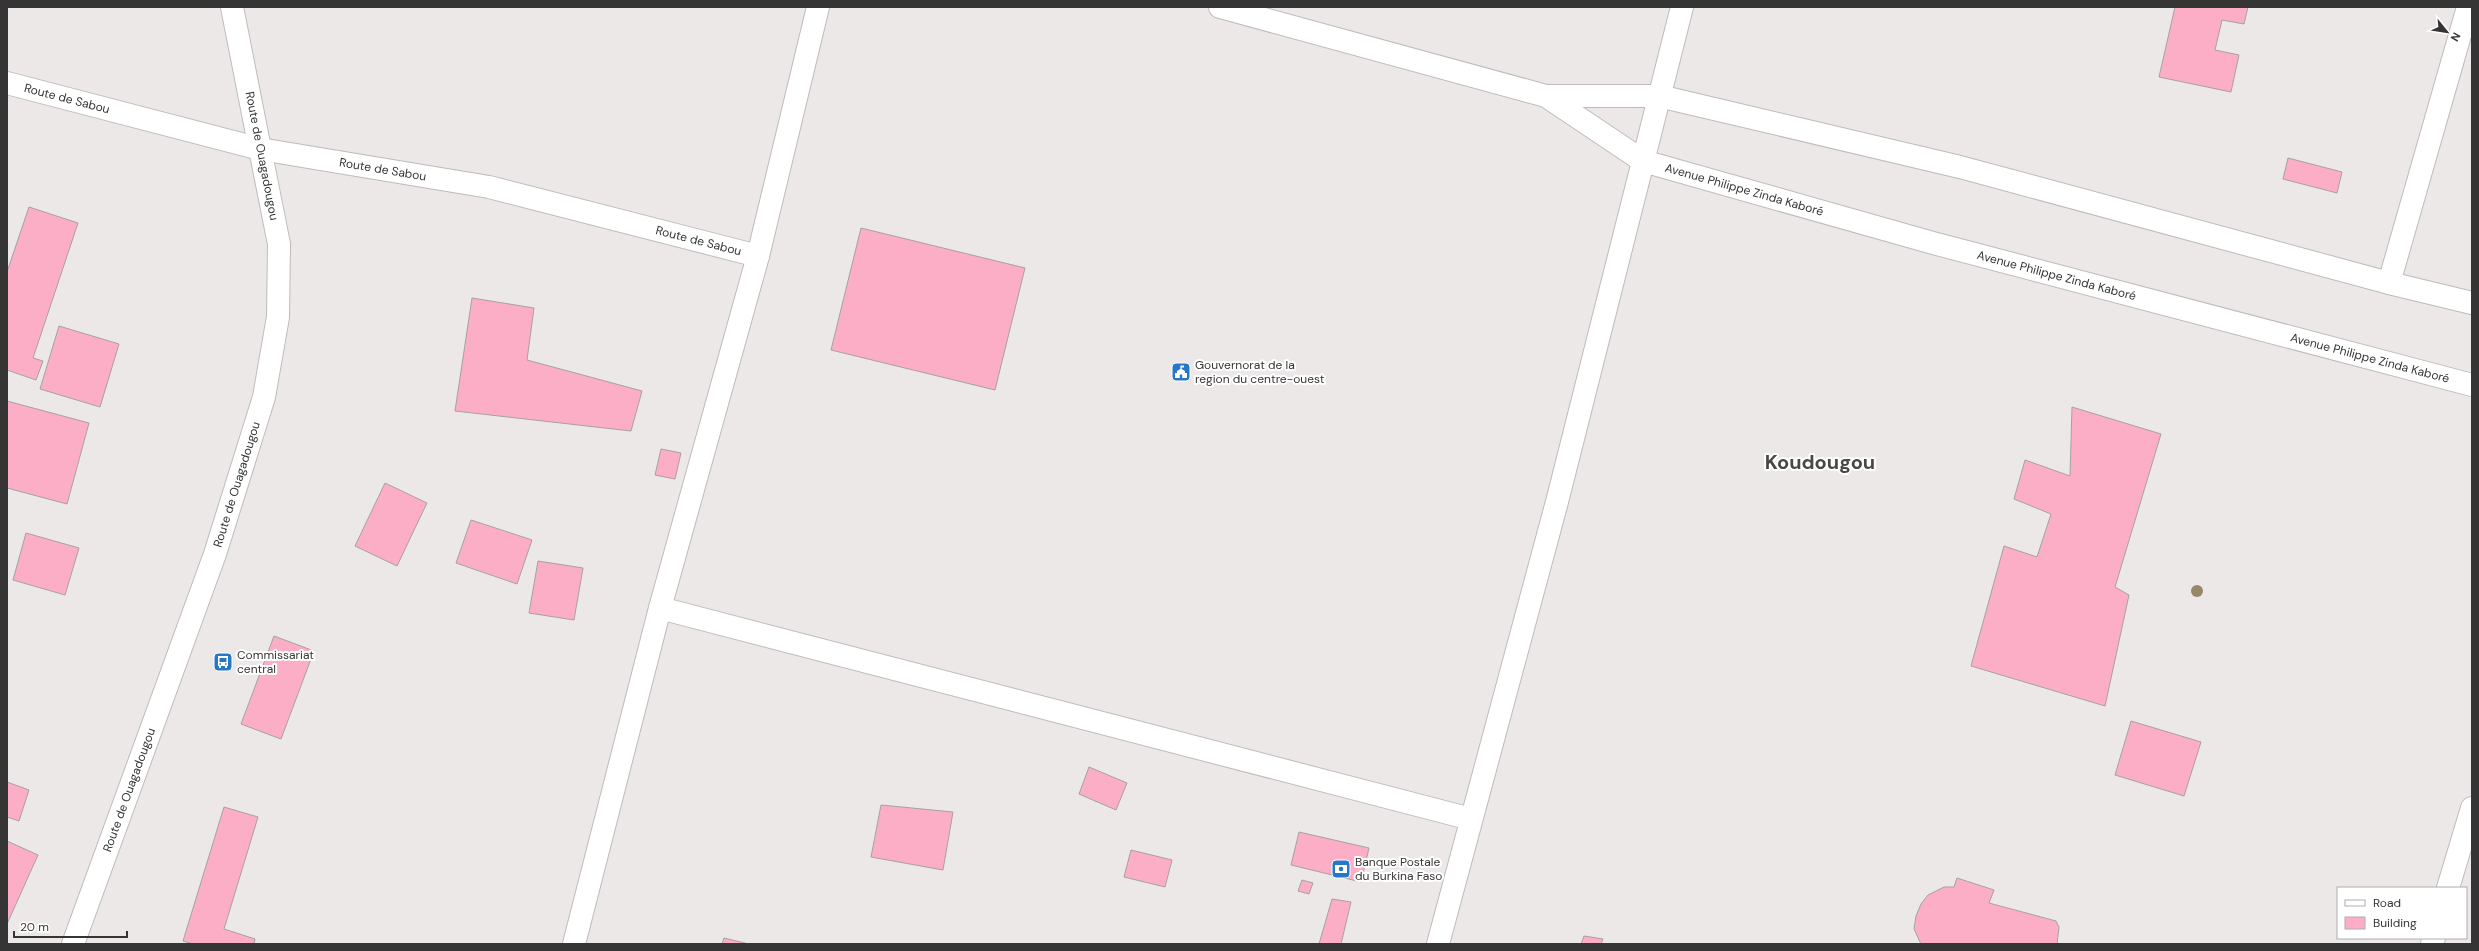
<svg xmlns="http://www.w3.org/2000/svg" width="2479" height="951" font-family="'DM Sans',sans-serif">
<rect width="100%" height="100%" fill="#ebe8e7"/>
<g fill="#fdaec7" stroke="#a5a1a2">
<polygon points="2175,7 2248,7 2244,24 2222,20 2215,50 2239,55 2231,92 2159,77"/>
<polygon points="2288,158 2342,172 2337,193 2283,179"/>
<polygon points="29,207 78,223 33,358 43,361 36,380 7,370 7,272"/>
<polygon points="861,228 1025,268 995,390 831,350"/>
<polygon points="472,298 534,308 527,360 642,391 631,431 455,411"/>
<polygon points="59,326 119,344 100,407 40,389"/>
<polygon points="7,401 89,423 67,504 7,488"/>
<polygon points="2072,407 2161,434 2115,587 2129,595 2105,706 1971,666 2004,546 2037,557 2051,514 2014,499 2025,460 2070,476"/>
<polygon points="661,449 681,453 675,479 655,475"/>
<polygon points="385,483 427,503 397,566 355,546"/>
<polygon points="471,520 532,540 517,584 456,563"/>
<polygon points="26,533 79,548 65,595 13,580"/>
<polygon points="538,561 583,568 574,620 529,613"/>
<polygon points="274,636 314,651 281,739 241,724"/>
<polygon points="2131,721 2201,742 2184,796 2115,775"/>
<polygon points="1089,767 1127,783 1116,810 1079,794"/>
<polygon points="7,782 29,790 19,821 7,817"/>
<polygon points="881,805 953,812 943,870 871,857"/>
<polygon points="224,807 258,817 224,929 255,939 254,944 193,944 183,941"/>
<polygon points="1299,832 1369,848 1361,882 1291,865"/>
<polygon points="7,841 38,855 7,924"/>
<polygon points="1131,850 1172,860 1165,887 1124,877"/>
<polygon points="1957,878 1994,890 1989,903 2056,921 2059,927 2057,944 1921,944 1914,929 1916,916 1921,904 1928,895 1944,887 1954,887"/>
<polygon points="1302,880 1313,883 1309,894 1298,891"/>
<polygon points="1332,899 1351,902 1341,944 1319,944"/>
<polygon points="1584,936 1603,939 1601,944 1581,944"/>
<polygon points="724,938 749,944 722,944"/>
</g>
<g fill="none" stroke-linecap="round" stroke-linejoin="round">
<g stroke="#bfbbbb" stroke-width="24">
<g id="minor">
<polyline points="232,7 260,149"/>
<polyline points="2389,283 2468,7"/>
<polyline points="660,608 1471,819"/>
<polyline points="2448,888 2472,808"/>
<polyline points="574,944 660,608 758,256"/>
<polyline points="2432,944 2434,938"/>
</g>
</g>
<g stroke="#bfbbbb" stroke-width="24">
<g id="major">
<polyline points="1220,7 1546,96 1659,96 1960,167 2389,283 2472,303"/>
<path id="s1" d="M7 83 260 149 489 187 758 256 818 7"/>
<path id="s2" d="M1546 96 1643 161 1933 243 2472 385"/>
<path id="s3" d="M73 944 215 554 264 397 278 317 279 244 260 149"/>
<polyline points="1438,944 1558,498 1682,7"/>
</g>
</g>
<use href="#minor" stroke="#fff" stroke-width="22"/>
<use href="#major" stroke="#fff" stroke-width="22"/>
</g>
<circle fill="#978768" cx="2197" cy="591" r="6"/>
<defs>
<g id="civic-square" transform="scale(1)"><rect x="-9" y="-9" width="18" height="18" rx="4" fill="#2677c6" stroke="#fff"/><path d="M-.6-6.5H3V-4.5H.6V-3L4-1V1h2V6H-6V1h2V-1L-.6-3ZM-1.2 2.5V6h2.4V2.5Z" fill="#fff"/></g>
<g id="bus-square" transform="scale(1)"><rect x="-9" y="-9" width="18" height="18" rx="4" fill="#2677c6" stroke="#fff"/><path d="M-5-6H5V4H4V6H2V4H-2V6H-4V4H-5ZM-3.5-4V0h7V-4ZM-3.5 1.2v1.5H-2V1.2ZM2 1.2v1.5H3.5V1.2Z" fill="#fff"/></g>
<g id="bank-square" transform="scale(1)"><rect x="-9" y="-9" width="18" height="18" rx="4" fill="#2677c6" stroke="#fff"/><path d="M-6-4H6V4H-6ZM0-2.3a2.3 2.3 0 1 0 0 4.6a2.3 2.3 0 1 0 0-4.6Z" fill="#fff"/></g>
</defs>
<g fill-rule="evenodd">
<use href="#civic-square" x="1181" y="372"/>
<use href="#bus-square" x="223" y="662"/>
<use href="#bank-square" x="1341" y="869"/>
</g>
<g text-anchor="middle" stroke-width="4" stroke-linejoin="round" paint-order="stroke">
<g font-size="12" fill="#363535" stroke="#fff">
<text dy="4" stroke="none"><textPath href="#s1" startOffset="62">Route de Sabou</textPath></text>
<text transform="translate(262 156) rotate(79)" y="4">Route de Ouagadougou</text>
<text dy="4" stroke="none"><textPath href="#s1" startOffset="386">Route de Sabou</textPath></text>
<text dy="4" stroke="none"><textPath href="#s2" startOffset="222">Avenue Philippe Zinda Kaboré</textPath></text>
<text dy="4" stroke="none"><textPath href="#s1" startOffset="710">Route de Sabou</textPath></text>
<text dy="4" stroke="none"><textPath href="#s2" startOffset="546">Avenue Philippe Zinda Kaboré</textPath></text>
<text dy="4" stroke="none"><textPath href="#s2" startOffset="870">Avenue Philippe Zinda Kaboré</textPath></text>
<text dy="4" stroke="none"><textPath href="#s3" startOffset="488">Route de Ouagadougou</textPath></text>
<text dy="4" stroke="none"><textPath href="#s3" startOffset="164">Route de Ouagadougou</textPath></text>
</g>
<g font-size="12" fill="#363535" stroke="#fff" text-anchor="start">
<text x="1195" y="369">Gouvernorat de la<tspan x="1195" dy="14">region du centre-ouest</tspan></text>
<text x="237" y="659">Commissariat<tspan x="237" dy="14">central</tspan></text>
<text x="1355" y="866">Banque Postale<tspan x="1355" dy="14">du Burkina Faso</tspan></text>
</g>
<g font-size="20" font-weight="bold" fill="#4a4747" stroke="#fff">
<text x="1820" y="469">Koudougou</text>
</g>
</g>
<rect width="2479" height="951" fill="none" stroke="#363535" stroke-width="16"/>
<rect x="2337" y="887" width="130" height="52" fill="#ffffff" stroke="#afaeae"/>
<rect x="2345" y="900" width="20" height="6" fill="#ffffff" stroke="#afaeae"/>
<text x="2373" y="907" font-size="12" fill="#363535">Road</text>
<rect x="2345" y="917" width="20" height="12" fill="#fdaec7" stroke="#afaeae"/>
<text x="2373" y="927" font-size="12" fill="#363535">Building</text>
<g transform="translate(2447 32) rotate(120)" stroke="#ffffff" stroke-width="3" paint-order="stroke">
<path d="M0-3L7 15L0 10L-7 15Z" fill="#363535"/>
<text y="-6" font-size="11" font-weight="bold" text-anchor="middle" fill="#363535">N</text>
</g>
<path d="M14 931v6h113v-6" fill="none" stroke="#363535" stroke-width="2"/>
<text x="20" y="931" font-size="12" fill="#363535" stroke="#ffffff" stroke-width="3" paint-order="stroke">20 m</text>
</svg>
